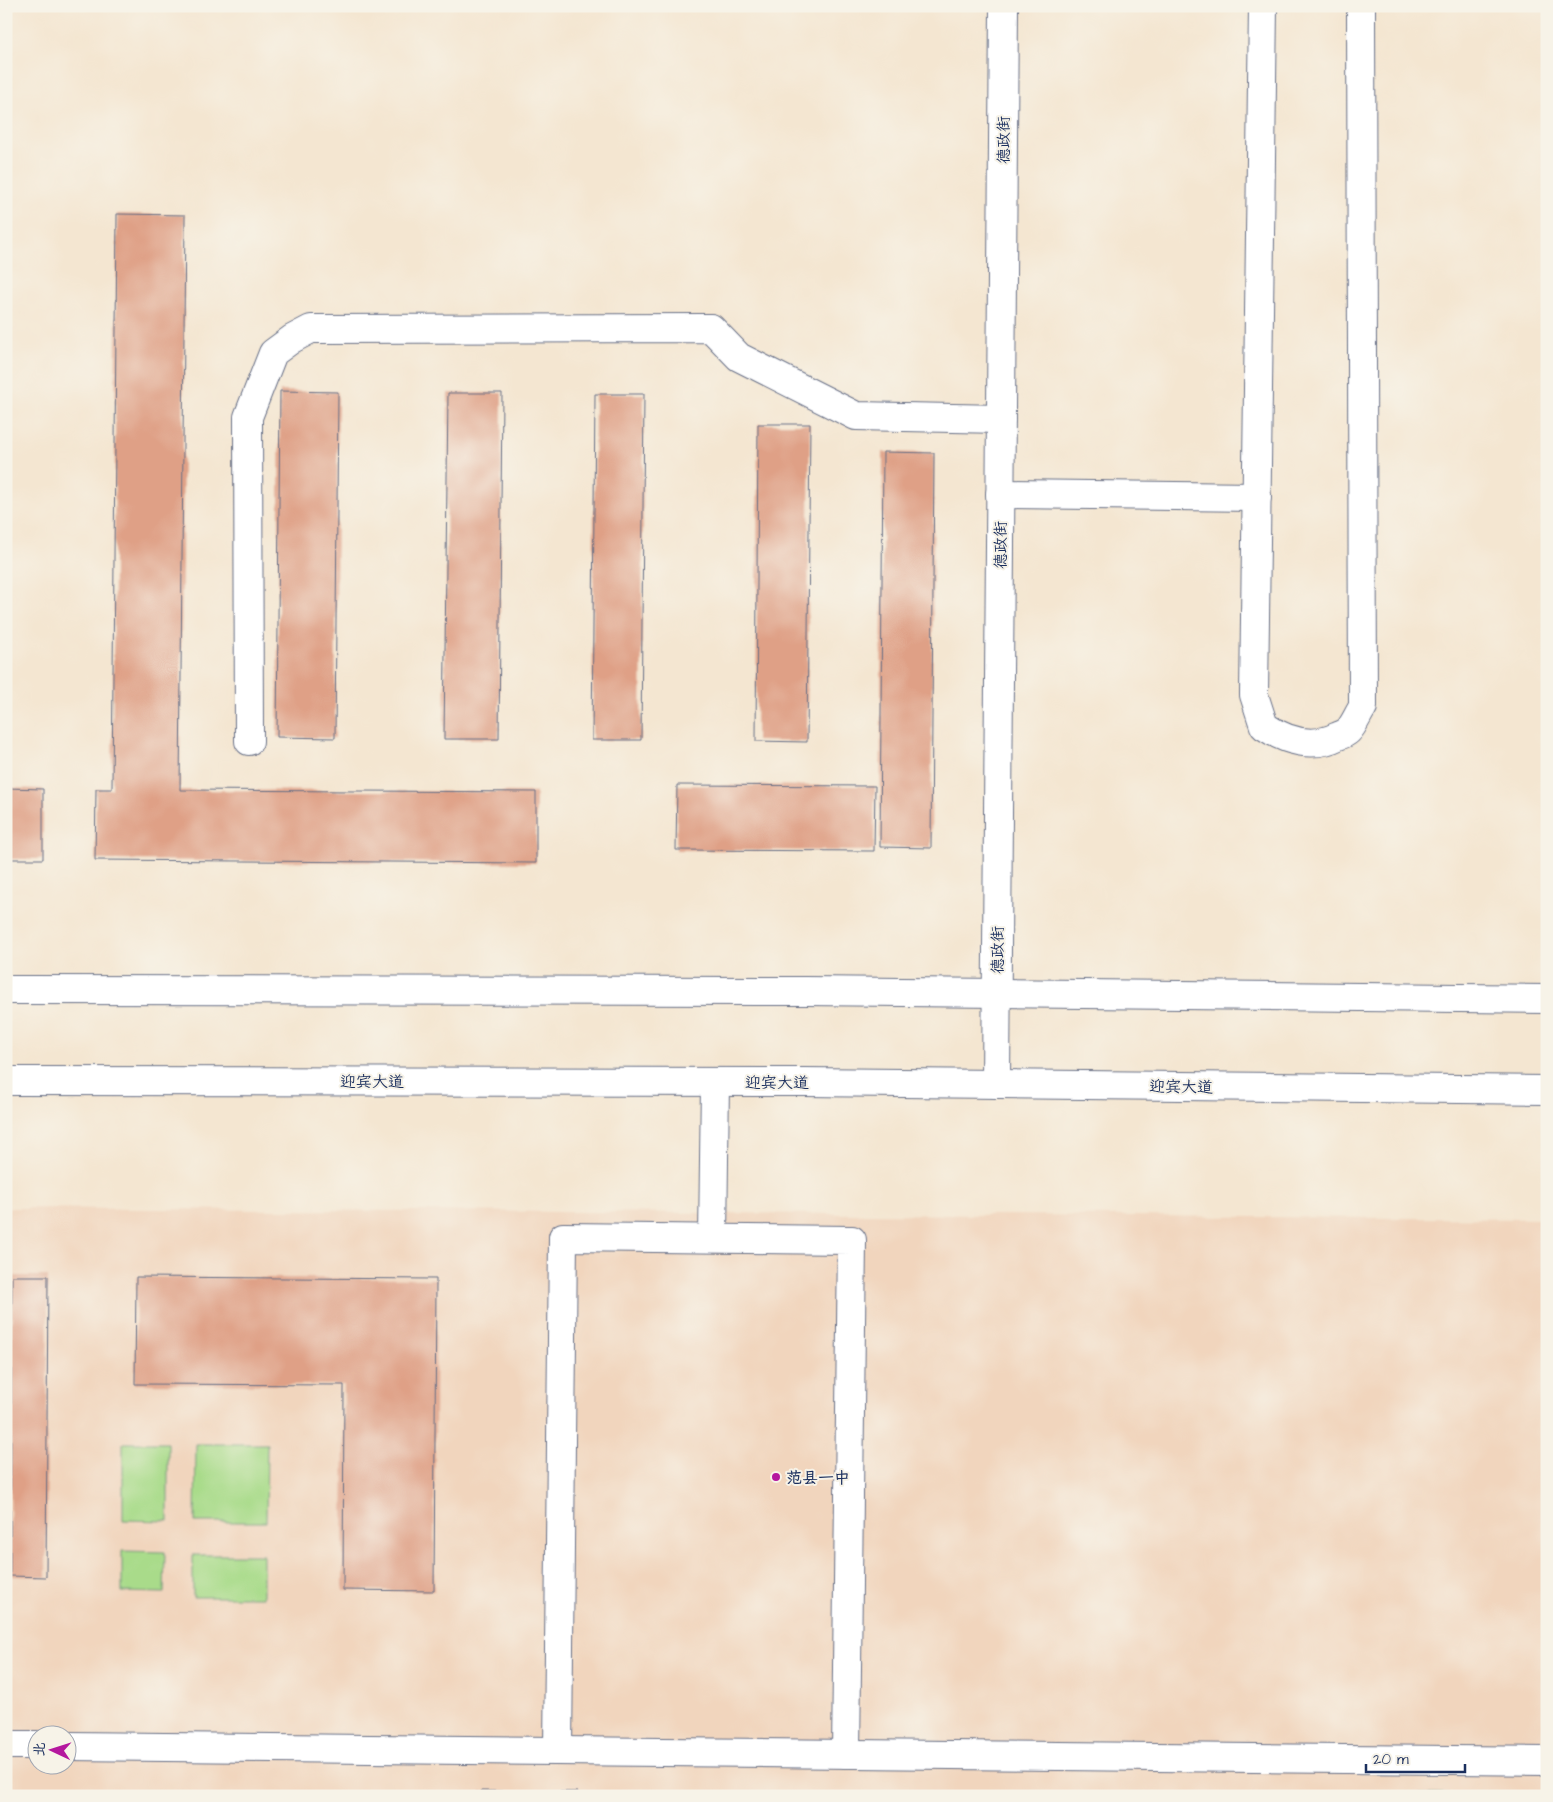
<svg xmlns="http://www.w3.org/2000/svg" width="1553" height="1802" font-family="'Architects Daughter','LXGW WenKai TC',sans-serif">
<rect width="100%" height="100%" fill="#f7f3e8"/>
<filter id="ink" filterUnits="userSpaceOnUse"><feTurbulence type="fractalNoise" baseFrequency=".02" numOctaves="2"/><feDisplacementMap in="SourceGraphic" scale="10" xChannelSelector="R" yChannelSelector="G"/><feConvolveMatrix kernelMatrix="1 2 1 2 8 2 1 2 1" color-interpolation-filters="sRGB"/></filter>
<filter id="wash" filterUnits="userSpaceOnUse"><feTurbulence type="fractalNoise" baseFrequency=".0096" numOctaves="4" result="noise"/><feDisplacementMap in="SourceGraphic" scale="20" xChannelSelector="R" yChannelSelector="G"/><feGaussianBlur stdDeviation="1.12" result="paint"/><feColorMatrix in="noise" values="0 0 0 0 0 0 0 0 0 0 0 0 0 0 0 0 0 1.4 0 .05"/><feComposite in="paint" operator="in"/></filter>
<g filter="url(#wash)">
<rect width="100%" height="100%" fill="#f4e6d1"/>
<path fill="#f1d5bd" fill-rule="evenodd" d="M6 1208 1547 1219V1796H6ZM38 1734H68V1764H38Z"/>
<g fill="#a9db8a" stroke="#628574">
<polygon points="123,1443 168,1443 168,1521 123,1520"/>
<polygon points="196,1444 267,1444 266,1522 195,1522"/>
<polygon points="122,1551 165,1552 164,1593 122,1592"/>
<rect x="193" y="1555" width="70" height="42"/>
<polygon points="1343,1794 1547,1795 1547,1796 1329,1796"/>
</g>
<g id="blocks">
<g fill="#dfa086">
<polygon points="117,214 185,215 180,790 536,792 536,863 95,860 96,789 112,789"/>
<polygon points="280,391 338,392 335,738 277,737"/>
<polygon points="448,393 502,393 499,739 444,739"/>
<polygon points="595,394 644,394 641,740 592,740"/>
<polygon points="758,424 810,424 807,742 756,741"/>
<polygon points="883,452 934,453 931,848 880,847"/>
<polygon points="677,785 875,786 874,851 676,850"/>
<polygon points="6,788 43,789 43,859 6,859"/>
<polygon points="12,1276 48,1276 46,1577 10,1576"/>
<polygon points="136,1277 436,1279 434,1591 343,1590 344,1385 135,1384"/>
<polygon points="481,1791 578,1792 578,1796 481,1796"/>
</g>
</g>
</g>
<g filter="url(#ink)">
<use href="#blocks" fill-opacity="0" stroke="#676f86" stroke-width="1"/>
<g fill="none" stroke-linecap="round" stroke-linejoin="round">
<g stroke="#676f86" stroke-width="30">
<g id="minor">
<path d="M1263 6 1254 695 1264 726C1286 741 1313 749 1338 736 1341 735 1346 733 1348 731 1354 725 1358 714 1363 707L1361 6"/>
<polyline points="1000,494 1257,497"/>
<polyline points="249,741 248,417 273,353 292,339 311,329 711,328 739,357 856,416 1001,419"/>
<polyline points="6,990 805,991 1547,999"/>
<polyline points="6,1081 804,1082 1547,1090"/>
<polyline points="996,1084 1004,6"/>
<polyline points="713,1238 715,1082"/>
<polyline points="6,1745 38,1745"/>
<polyline points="68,1746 1547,1761"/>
<polyline points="558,1751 563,1237 852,1240 846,1754"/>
</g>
</g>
<use href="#minor" stroke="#fff" stroke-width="28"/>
</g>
</g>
<circle fill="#b5179e" stroke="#f7f3e8" stroke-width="2" cx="776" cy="1477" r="5"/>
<g text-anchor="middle" stroke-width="4" stroke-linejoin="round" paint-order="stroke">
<g font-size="16" fill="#1b2f5e" stroke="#f7f3e8">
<text transform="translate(1003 140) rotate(-90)" y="6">德政街</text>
<text transform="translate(1000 545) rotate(-90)" y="6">德政街</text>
<text transform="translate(997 950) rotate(-90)" y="6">德政街</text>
<text x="372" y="1087">迎宾大道</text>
<text x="777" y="1088">迎宾大道</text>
<text transform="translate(1181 1086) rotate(1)" y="6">迎宾大道</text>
</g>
<g font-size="16" font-weight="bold" fill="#1b2f5e" stroke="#f7f3e8" text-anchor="start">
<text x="786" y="1483">范县一中</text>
</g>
</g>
<rect width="1553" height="1802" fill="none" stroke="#f7f3e8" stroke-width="25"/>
<g transform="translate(52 1750) rotate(274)"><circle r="24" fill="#f7f3e8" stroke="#9fa5b1"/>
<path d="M0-4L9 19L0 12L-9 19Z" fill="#b5179e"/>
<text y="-8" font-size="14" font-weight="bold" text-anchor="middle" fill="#1b2f5e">北</text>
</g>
<path d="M1366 1764v8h99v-8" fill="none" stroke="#1b2f5e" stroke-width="2.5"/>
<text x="1373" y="1764" font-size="15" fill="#1b2f5e" stroke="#f7f3e8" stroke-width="4" paint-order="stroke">20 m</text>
</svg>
